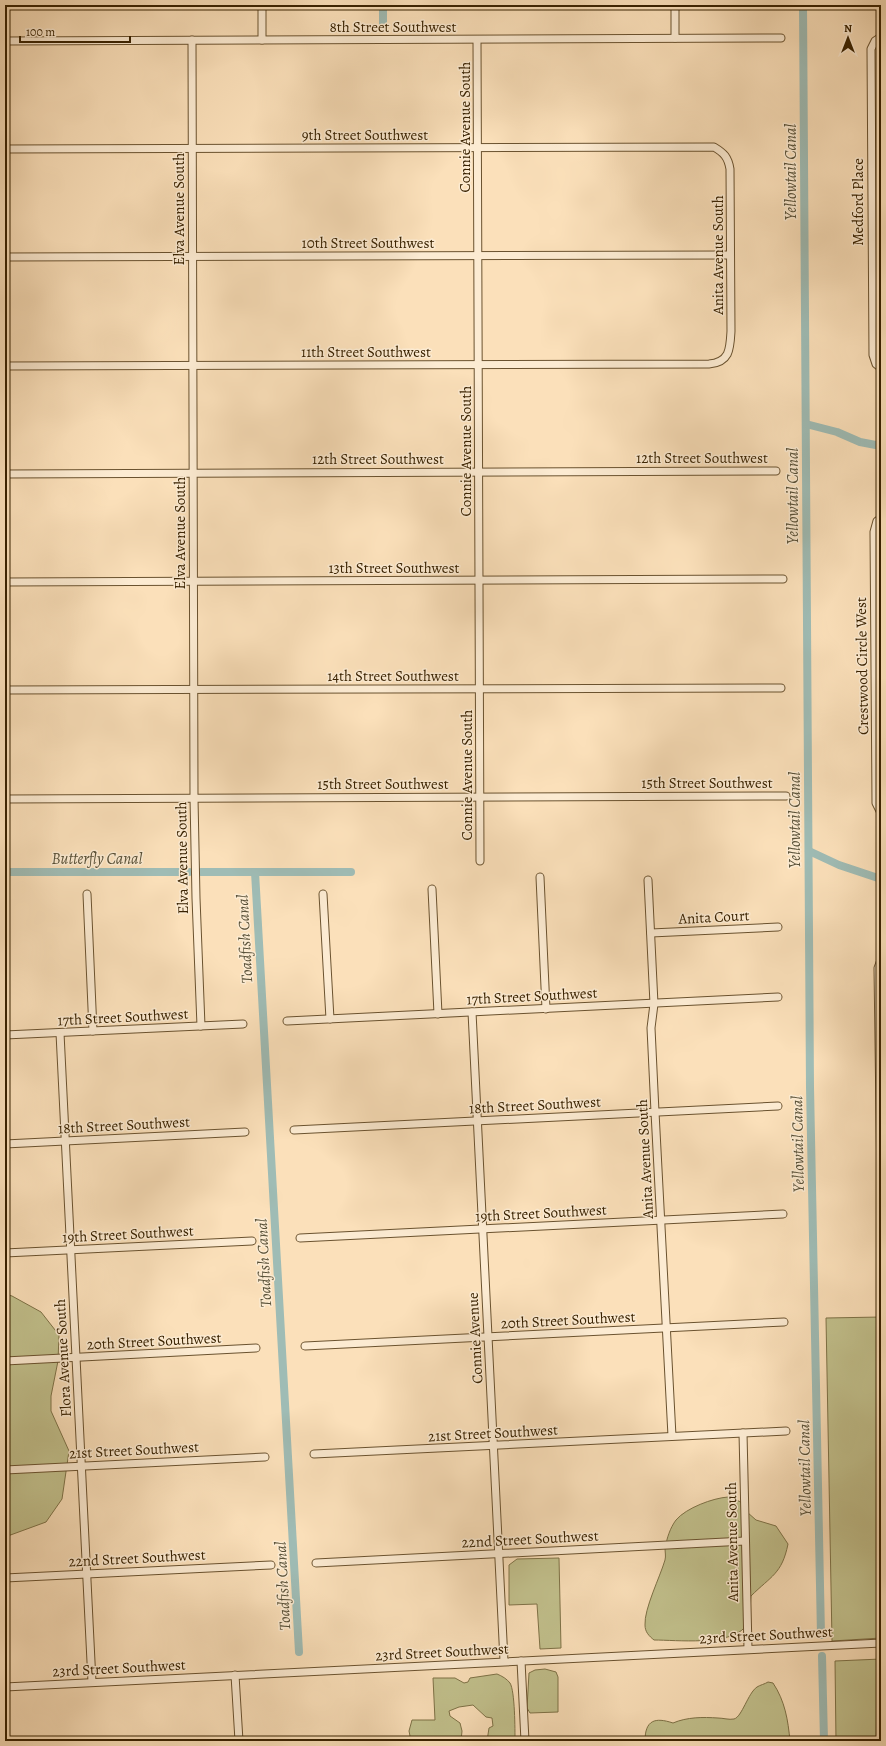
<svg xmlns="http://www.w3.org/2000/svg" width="886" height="1746" font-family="Alegreya,serif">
<rect width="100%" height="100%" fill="#fbe0ba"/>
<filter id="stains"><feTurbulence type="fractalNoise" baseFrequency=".005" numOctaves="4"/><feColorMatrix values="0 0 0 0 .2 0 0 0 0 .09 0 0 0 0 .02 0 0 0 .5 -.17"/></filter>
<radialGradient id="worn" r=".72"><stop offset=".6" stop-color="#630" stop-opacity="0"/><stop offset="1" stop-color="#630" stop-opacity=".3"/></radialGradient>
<g fill="#c2c18d" stroke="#7e7247">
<polygon points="5,1294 12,1296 41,1312 59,1335 58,1361 51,1396 51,1411 69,1451 62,1499 46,1522 5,1537"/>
<polygon points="881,1317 881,1638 832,1641 826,1318"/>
<path d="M728 1497 741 1502 747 1512 756 1520 776 1526 788 1544C782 1574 771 1576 751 1596 750 1605 751 1619 745 1627 730 1646 676 1640 654 1640 649 1636 645 1632 645 1625 644 1609 660 1577 665 1560 666 1556 665 1552 665 1548 667 1538 670 1528 676 1520 686 1508 713 1498 728 1497Z"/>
<polygon points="559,1558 561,1648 540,1649 537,1604 509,1605 509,1565 517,1559"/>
<polygon points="881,1659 881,1741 836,1741 835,1661"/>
<polygon points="545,1669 556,1672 558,1677 558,1712 530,1713 527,1708 529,1673 535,1670"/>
<path d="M497 1674C502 1676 507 1679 510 1683 515 1691 515 1730 515 1741H487L489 1728 493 1726 492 1718 486 1717 473 1705 459 1707 449 1711 450 1716 460 1723 462 1731 461 1741H411L409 1731 412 1720H435L433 1678H455L464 1683 468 1682 470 1678Z"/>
<path d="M768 1682 773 1683C785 1701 788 1720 790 1741H645C645 1720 655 1717 673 1723 687 1717 703 1717 718 1718 723 1718 729 1720 734 1719 742 1717 748 1693 757 1687 760 1685 765 1684 768 1682Z"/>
</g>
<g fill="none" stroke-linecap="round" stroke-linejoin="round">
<g stroke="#9fbcb5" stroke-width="8">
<polyline points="383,5 383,25"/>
<polyline points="803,5 810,1087 821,1635"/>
<polyline points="806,424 837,432 860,442 881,446"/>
<polyline points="809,851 839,865 881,879"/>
<polyline points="5,872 189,872"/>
<polyline points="201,872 351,872"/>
<polyline points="255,872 299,1652"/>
<polyline points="822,1656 824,1741"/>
</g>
<g stroke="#6a522f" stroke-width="9">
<g id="minor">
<polyline points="262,5 262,40"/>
<polyline points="675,5 675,38"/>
<polyline points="881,37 875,41 871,49 873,355 876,364 881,368"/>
<polyline points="192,40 194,798 196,898 201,1026"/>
<polyline points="477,40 480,861"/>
<polyline points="5,41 781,38"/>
<path d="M5 149 714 147C724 153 728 157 730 169L731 331C730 349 730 362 709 364L5 366"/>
<polyline points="5,257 730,255"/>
<polyline points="5,474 776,471"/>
<polyline points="881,518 877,521 874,532 876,803 881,813"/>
<polyline points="5,582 783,579"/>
<polyline points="5,690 781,688"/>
<polyline points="5,799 786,796"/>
<polyline points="540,877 546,1009"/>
<polyline points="648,880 654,1004 651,1028 655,1112 672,1436"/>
<polyline points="432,889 438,1014"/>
<polyline points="87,894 93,1031"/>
<polyline points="323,894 330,1019"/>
<polyline points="651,933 778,927"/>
<polyline points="881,960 878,968 881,1187"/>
<polyline points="472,1012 504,1661"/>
<polyline points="287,1021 778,997"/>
<polyline points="60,1033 92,1682"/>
<polyline points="5,1035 243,1024"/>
<polyline points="294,1130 778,1106"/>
<polyline points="5,1144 245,1132"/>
<polyline points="300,1238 783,1214"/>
<polyline points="5,1253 252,1241"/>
<polyline points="305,1346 784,1322"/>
<polyline points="5,1361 256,1348"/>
<polyline points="743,1433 748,1649"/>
<polyline points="314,1454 786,1431"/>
<polyline points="5,1470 265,1457"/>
<polyline points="316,1563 745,1541"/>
<polyline points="5,1578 271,1565"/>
<polyline points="521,1661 525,1741"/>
<polyline points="235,1675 239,1741"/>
<polyline points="5,1687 881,1643"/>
</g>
</g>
<use href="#minor" stroke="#fcebd2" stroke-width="7"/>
</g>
<g text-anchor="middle" stroke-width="3" stroke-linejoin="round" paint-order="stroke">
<g font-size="15" fill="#392201" stroke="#fcebd2">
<text x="393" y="32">8th Street Southwest</text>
<text transform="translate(465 127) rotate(-90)" y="5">Connie Avenue South</text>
<text x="365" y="140">9th Street Southwest</text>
<text transform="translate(858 202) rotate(-90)" y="5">Medford Place</text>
<text transform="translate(179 209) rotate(-90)" y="5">Elva Avenue South</text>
<text x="368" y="248">10th Street Southwest</text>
<text transform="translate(718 255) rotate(-90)" y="5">Anita Avenue South</text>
<text x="366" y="357">11th Street Southwest</text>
<text transform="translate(466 451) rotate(-90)" y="5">Connie Avenue South</text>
<text x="702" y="463">12th Street Southwest</text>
<text x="378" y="464">12th Street Southwest</text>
<text transform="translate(180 533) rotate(-90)" y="5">Elva Avenue South</text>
<text x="394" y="573">13th Street Southwest</text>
<text transform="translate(862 666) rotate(-91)" y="5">Crestwood Circle West</text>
<text x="393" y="681">14th Street Southwest</text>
<text transform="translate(467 775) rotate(-90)" y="5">Connie Avenue South</text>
<text x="707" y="788">15th Street Southwest</text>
<text x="383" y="789">15th Street Southwest</text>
<text transform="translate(182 858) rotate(-91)" y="5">Elva Avenue South</text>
<text transform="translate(714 917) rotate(-3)" y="5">Anita Court</text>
<text transform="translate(532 996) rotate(-3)" y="5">17th Street Southwest</text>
<text transform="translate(123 1017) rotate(-3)" y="5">17th Street Southwest</text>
<text transform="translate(535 1105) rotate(-3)" y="5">18th Street Southwest</text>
<text transform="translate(124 1125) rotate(-3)" y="5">18th Street Southwest</text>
<text transform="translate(645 1159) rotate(-93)" y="5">Anita Avenue South</text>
<text transform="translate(541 1213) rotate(-3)" y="5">19th Street Southwest</text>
<text transform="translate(128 1234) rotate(-3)" y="5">19th Street Southwest</text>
<text transform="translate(568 1320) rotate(-3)" y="5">20th Street Southwest</text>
<text transform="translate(475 1338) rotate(-93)" y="5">Connie Avenue</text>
<text transform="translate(154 1341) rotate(-3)" y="5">20th Street Southwest</text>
<text transform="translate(63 1358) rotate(-93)" y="5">Flora Avenue South</text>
<text transform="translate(493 1433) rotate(-3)" y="5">21st Street Southwest</text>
<text transform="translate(134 1450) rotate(-3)" y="5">21st Street Southwest</text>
<text transform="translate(530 1539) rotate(-3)" y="5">22nd Street Southwest</text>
<text transform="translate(732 1542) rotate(-91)" y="5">Anita Avenue South</text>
<text transform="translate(137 1558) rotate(-3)" y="5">22nd Street Southwest</text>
<text transform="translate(766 1635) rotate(-3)" y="5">23rd Street Southwest</text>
<text transform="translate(442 1652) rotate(-3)" y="5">23rd Street Southwest</text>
<text transform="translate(119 1668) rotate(-3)" y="5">23rd Street Southwest</text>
</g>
<g font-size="16" font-style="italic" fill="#585037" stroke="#fcebd2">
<text transform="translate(790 172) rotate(-90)" y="6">Yellowtail Canal</text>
<text transform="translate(792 496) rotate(-90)" y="6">Yellowtail Canal</text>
<text transform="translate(794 820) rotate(-90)" y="6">Yellowtail Canal</text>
<text x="97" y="864">Butterfly Canal</text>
<text transform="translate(244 939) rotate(-93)" y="6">Toadfish Canal</text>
<text transform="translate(797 1144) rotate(-91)" y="6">Yellowtail Canal</text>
<text transform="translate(263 1263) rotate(-93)" y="6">Toadfish Canal</text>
<text transform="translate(804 1468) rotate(-91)" y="6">Yellowtail Canal</text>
<text transform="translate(282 1586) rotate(-93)" y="6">Toadfish Canal</text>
</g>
</g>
<rect width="886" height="1746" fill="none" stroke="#fbe0ba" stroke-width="20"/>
<rect x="6" y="6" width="874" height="1734" fill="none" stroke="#392201" stroke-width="2"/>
<rect x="10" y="10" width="866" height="1726" fill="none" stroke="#392201"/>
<g transform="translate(848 38)" stroke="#fcebd2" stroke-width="3" paint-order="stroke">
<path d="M0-3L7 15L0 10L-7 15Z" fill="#392201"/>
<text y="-6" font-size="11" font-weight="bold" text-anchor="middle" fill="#392201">N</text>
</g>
<path d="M20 36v6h110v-6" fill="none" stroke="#392201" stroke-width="2"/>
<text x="26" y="36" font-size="12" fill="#392201" stroke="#fcebd2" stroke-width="3" paint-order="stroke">100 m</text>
<rect width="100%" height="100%" filter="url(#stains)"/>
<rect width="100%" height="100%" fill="url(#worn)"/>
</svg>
